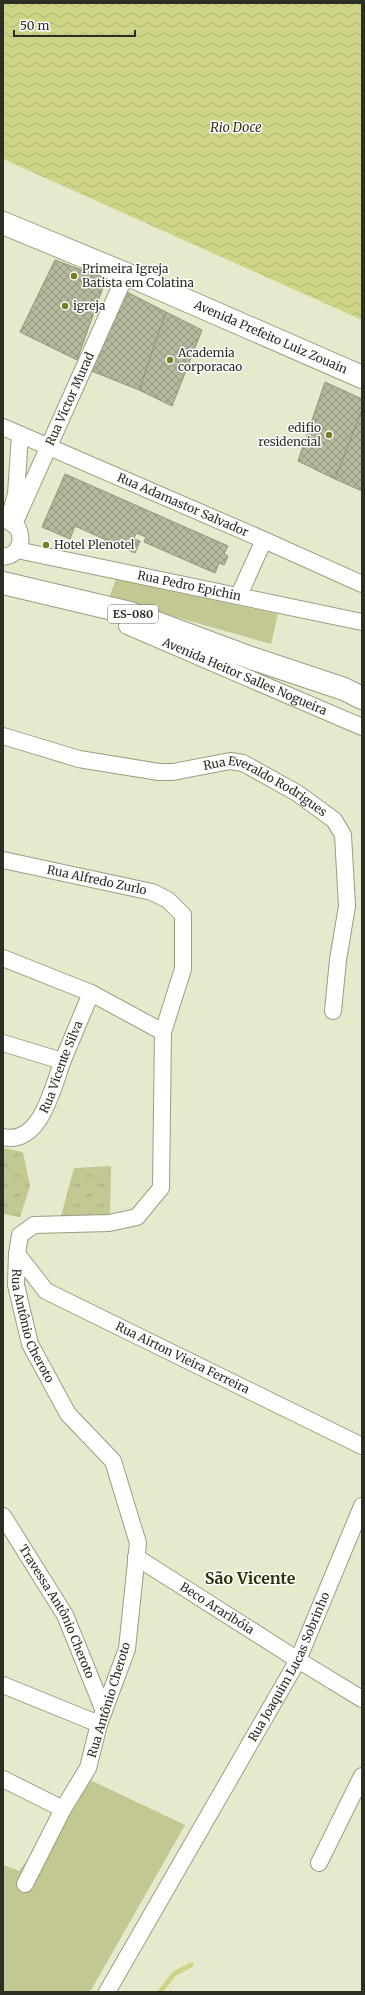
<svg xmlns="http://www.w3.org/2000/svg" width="365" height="1995" font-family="Merriweather,serif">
<defs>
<pattern id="park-tufts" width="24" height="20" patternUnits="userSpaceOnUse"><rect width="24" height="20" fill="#c3c792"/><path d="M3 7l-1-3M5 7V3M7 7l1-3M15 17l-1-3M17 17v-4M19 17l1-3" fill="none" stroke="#a8ab7e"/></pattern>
<pattern id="water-waves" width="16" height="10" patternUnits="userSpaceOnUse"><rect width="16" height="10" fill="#ced386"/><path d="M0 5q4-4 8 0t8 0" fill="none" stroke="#b1b573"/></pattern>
<pattern id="building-cross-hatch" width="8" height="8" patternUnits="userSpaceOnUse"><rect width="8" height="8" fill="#b5b89c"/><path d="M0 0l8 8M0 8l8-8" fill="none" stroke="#94967f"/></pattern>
</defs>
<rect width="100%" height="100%" fill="#e6e9cc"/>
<g fill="#c3c792">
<polygon points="116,579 278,614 271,644 109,598"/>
<polygon points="88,1779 185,1825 90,1992 3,1992 3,1865 19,1871"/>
</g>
<g fill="url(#park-tufts)">
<polygon points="3,1148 23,1152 30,1186 20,1217 3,1214"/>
<polygon points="111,1166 110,1218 60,1220 74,1168"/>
</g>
<polygon fill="url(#water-waves)" points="3,3 362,3 362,320 3,159"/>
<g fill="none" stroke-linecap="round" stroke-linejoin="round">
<polyline stroke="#ced386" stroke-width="5" points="160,1992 174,1974 191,1965"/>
</g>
<g fill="url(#building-cross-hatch)" stroke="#93957b">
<polygon points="55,260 106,279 77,360 20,332"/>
<polygon points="119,288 166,312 139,390 84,368"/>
<polygon points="166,312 202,330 172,406 139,390"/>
<polygon points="325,382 362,399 362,410 335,479 298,461"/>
<polygon points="362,410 362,491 335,479"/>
<polygon points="65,474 228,546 224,554 228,556 224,565 219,563 215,573 144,542 146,537 136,533 134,539 140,541 135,553 75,526 70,539 42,527"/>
</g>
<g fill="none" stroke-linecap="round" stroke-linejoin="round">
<g stroke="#9c9e83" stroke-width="18">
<g id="street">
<path id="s1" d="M3 427 264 540 362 584"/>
<polyline points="11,512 16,494 20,435"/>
<path id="s2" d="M14 524 126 274"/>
<path id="s3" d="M17 550 362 622"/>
<path d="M3 557C19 555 24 542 18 528L7 520"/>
<polyline points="239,595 264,540"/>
<path id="s4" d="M127 626 362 727"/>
<path id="s5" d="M3 736 79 759 159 772H173L230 761 243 763 297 793 334 820 343 835 347 906 338 960 333 1011"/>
<path id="s6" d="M3 860 152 892 168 900 183 915V969L163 1032 161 1188 137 1217 109 1223 34 1225 20 1235 17 1254 16 1285 30 1344 68 1414 113 1461 138 1543 127 1649 99 1724 88 1768 63 1809 25 1884"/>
<polyline points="3,958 91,993 163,1032"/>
<polyline points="3,1043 62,1061"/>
<path id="s7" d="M3 1137C41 1146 53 1086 63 1060 72 1038 82 1015 91 993"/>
<path id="s8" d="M17 1254 46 1291 362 1446"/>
<path id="s9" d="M3 1516 65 1615 104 1711"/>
<path id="s10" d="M136 1557 298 1660 362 1699"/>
<polyline points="3,1685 99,1724"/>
<polyline points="3,1779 63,1809"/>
<polyline points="319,1863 362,1776"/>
<path id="s11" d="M107 1992 298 1660 362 1506"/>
</g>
</g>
<g stroke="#9c9e83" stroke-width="24">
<g id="secondary">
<path id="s12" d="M3 223 126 274 362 377"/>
</g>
</g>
<g stroke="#9c9e83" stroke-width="24">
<polyline id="primary" points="3,583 130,613 251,658 344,689 362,698"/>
</g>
<use href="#street" stroke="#fff" stroke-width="16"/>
<use href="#secondary" stroke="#fff" stroke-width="22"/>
<use href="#primary" stroke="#fff" stroke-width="22"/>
</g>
<g fill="#7b7d26" stroke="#fff" stroke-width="1.5">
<circle cx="74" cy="276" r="4"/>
<circle cx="65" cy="306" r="4"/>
<circle cx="170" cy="360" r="4"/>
<circle cx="329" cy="435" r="4"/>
<circle cx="46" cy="545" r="4"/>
</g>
<g text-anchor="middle" stroke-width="3" stroke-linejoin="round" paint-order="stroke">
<rect fill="#fff" stroke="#6c6d65" stroke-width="1" x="108" y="605" width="50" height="18" rx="3"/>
<g font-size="11" font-weight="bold" fill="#2d2e23">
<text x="133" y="618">ES-080</text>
</g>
<g font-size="12" fill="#2d2e23" stroke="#fff" text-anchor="start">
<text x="82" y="273">Primeira Igreja<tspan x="82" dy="14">Batista em Colatina</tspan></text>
<text x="73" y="310">igreja</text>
<text x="178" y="357">Academia<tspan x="178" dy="14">corporacao</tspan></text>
<text x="321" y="432" text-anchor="end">edifio<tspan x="321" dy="14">residencial</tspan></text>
<text x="54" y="549">Hotel Plenotel</text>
</g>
<g font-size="12" fill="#2d2e23" stroke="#fff">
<text dy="4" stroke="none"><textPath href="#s12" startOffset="291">Avenida Prefeito Luiz Zouain</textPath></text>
<text dy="4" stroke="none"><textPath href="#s2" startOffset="137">Rua Victor Murad</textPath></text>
<text dy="4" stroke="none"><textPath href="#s1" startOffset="196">Rua Adamastor Salvador</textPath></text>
<text dy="4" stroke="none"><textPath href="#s3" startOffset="176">Rua Pedro Epichin</textPath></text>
<text dy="4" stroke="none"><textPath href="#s4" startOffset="128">Avenida Heitor Salles Nogueira</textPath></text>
<text dy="4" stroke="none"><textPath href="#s5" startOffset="274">Rua Everaldo Rodrigues</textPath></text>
<text dy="4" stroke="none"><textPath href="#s6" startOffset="96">Rua Alfredo Zurlo</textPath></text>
<text dy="4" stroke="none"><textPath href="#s7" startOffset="100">Rua Vicente Silva</textPath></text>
<text dy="4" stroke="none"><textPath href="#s6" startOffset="720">Rua Antônio Cheroto</textPath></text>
<text dy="4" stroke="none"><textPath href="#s8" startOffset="199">Rua Airton Vieira Ferreira</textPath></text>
<text dy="4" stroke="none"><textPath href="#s10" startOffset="96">Beco Araribóia</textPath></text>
<text dy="4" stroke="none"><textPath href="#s9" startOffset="110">Travessa Antônio Cheroto</textPath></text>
<text dy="4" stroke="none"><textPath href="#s11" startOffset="373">Rua Joaquim Lucas Sobrinho</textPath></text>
<text transform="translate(109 1700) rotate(-73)" y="4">Rua Antônio Cheroto</text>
</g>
<g font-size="13" font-style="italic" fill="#343514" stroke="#fff">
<text x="236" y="132">Rio Doce</text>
</g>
<g font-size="16" font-weight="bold" fill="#303207" stroke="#fff">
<text x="250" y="1584">São Vicente</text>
</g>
</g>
<rect width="365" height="1995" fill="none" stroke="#2d2e23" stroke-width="8"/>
<path d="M14 30v6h121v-6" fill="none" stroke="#2d2e23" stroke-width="2"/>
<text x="20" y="30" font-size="12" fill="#2d2e23" stroke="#ffffff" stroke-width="3" paint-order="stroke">50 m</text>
</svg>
